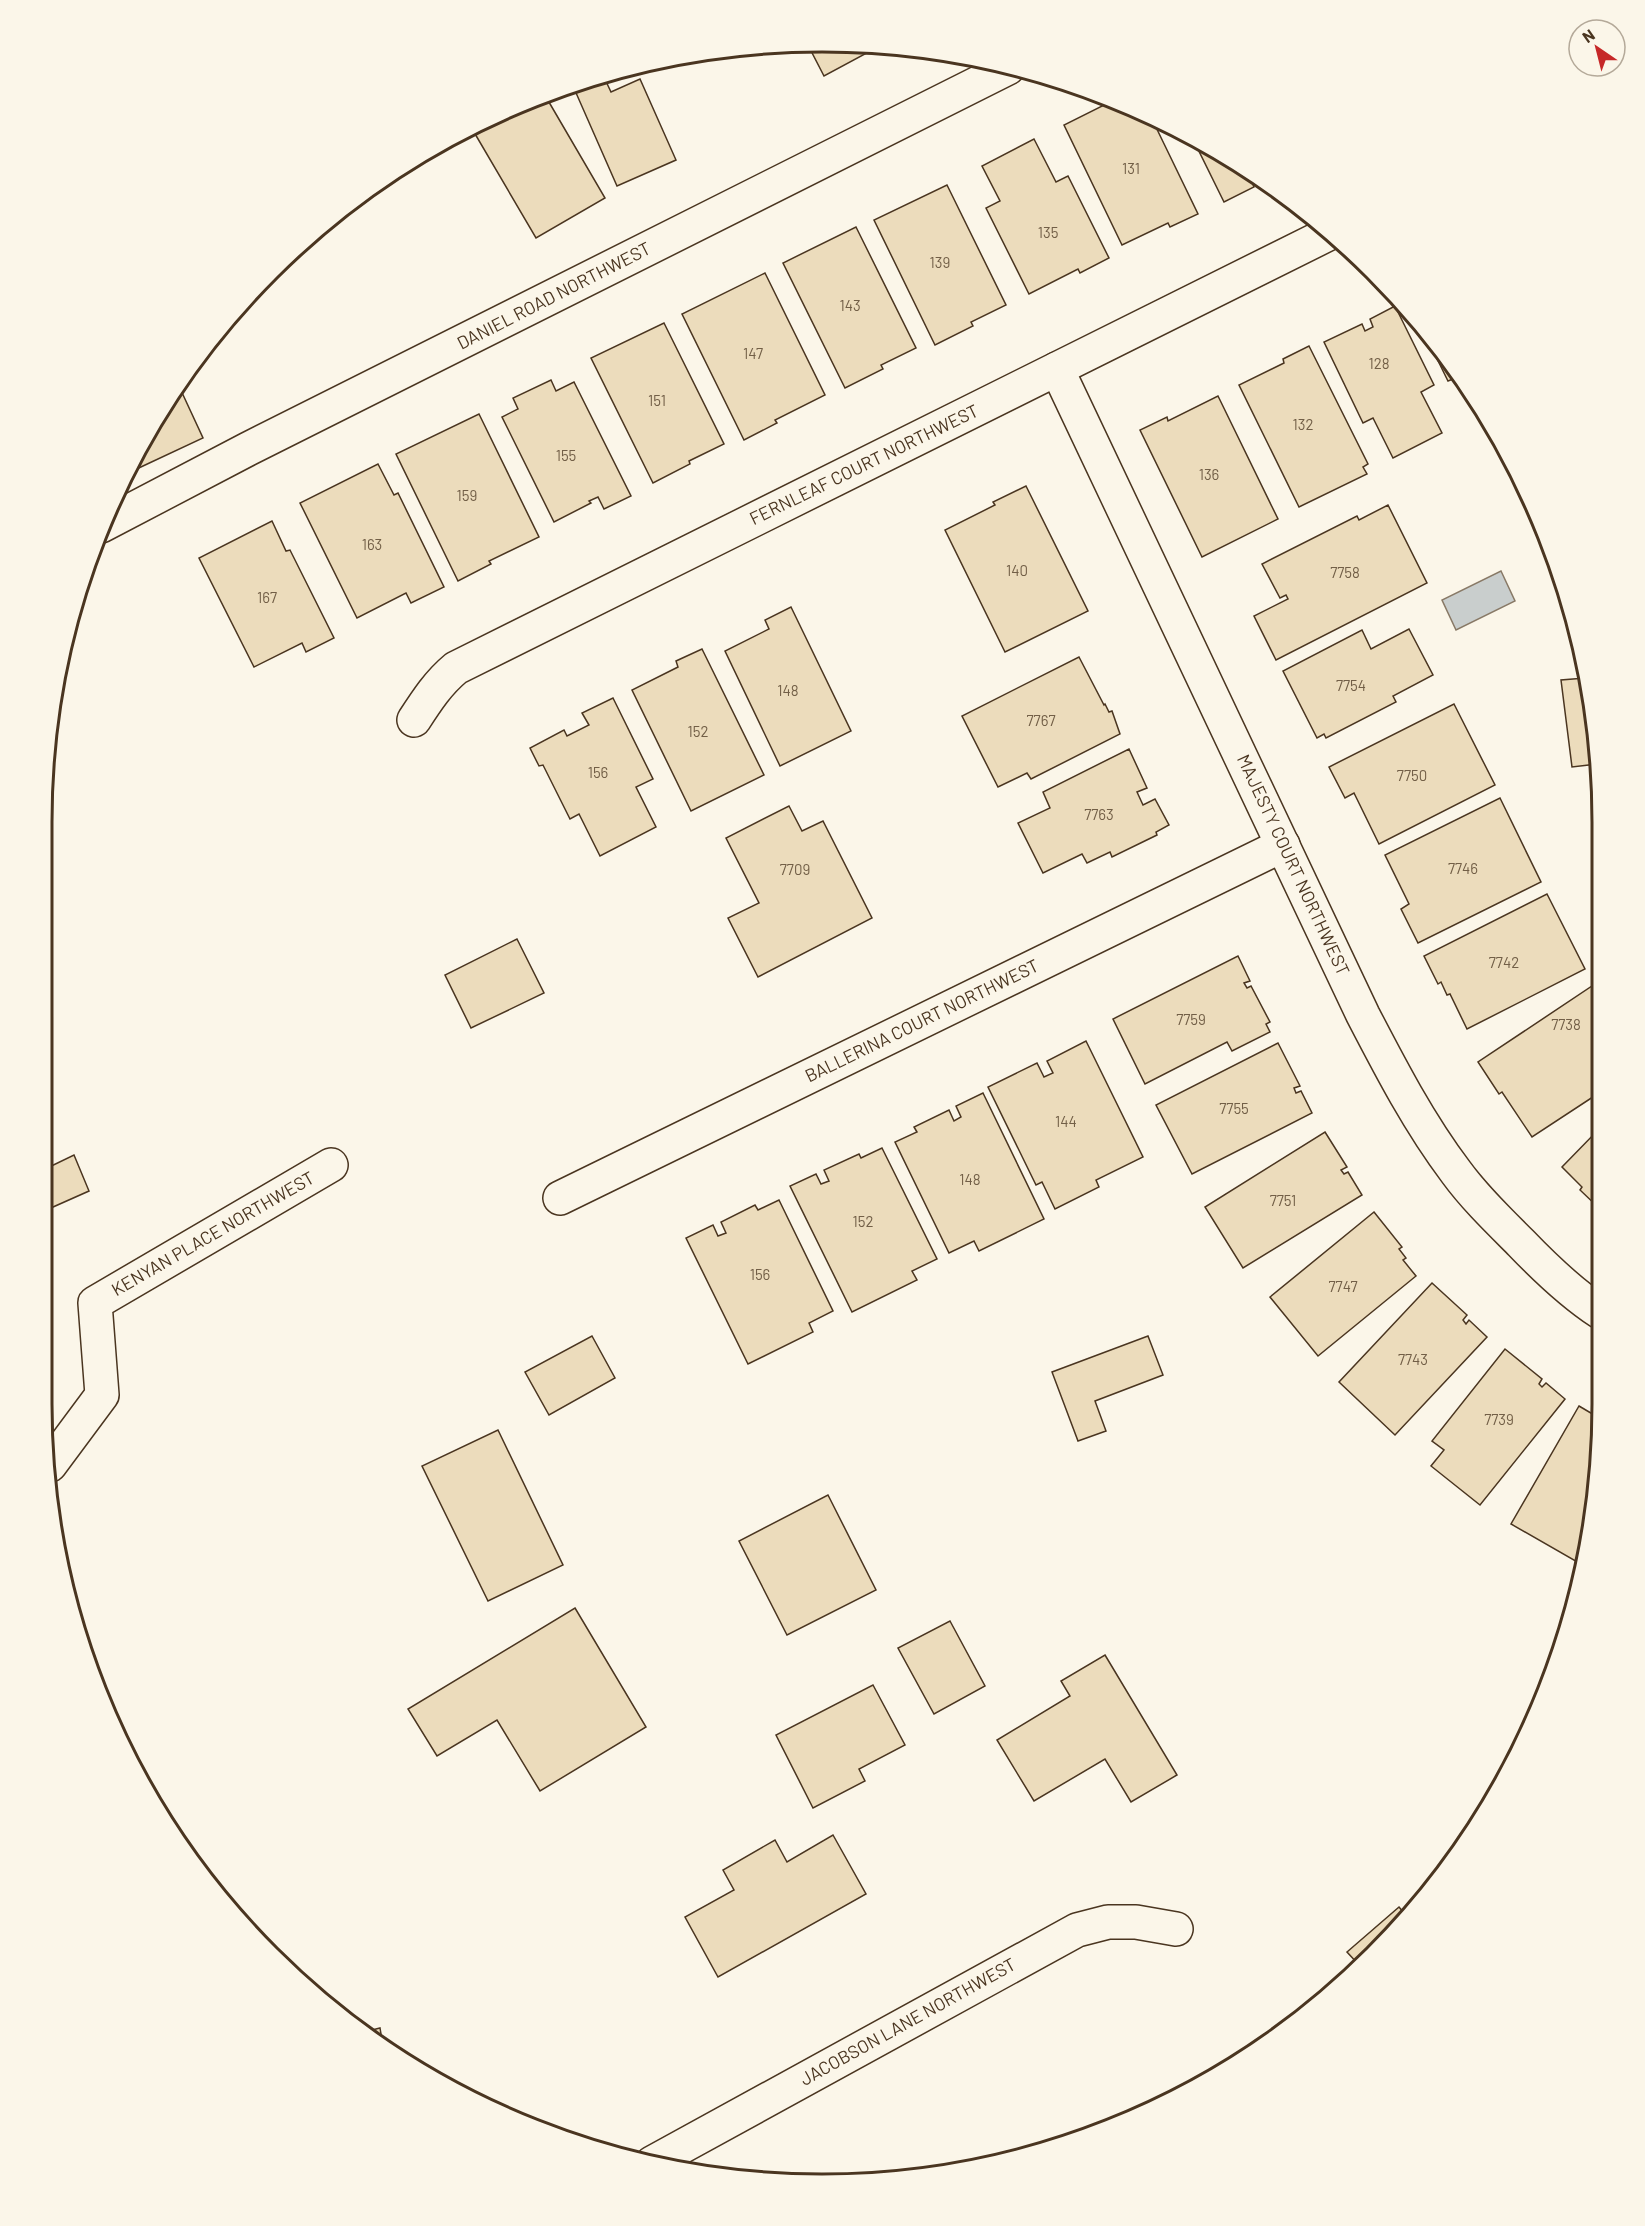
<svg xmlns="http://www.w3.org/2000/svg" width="1645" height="2226" font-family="Barlow,sans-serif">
<rect width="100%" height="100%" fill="#fbf6e9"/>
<polygon fill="#c9cecd" stroke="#887966" stroke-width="1.5" points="1501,571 1515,601 1456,630 1442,600"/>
<g fill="#ecdcbc" stroke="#4a3520" stroke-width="1.5">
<polygon points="808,45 878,47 824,76"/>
<polygon points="603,75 611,92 640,79 676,160 617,186 573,86"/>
<polygon points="546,97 605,198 536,238 471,127"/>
<polygon points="1112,101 1152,119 1198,214 1170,227 1168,223 1122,245 1064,125"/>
<polygon points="1192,137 1213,147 1258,179 1252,182 1254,187 1224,202"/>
<polygon points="1034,139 1056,182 1068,176 1109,258 1080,273 1078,269 1029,294 986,208 1000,201 982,166"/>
<polygon points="947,185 1006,305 971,322 973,326 935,345 874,220"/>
<polygon points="361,195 363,200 341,209 348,203"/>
<polygon points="856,227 916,348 881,365 883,369 845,388 783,263"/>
<polygon points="765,273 825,395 775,420 777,423 744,440 682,314"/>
<polygon points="1395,306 1434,385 1421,392 1442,433 1393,458 1373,418 1363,423 1324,342 1362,324 1365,331 1373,327 1370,319"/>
<polygon points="664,323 724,444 689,461 690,464 653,483 591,358"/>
<polygon points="1420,324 1442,348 1481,415 1477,417 1458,377 1448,381"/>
<polygon points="1309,346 1368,464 1363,467 1367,474 1299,507 1239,385 1284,363 1283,359"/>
<polygon points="551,380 556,391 574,382 631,496 604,509 598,497 589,501 591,503 554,522 502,417 518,409 513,398"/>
<polygon points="178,384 203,438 128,473 173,389"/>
<polygon points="1218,396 1278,519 1202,557 1140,430 1167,417 1168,421"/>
<polygon points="479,414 539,537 489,561 491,564 458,581 396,454"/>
<polygon points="378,464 394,495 398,493 444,587 411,603 406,593 357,618 300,503"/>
<polygon points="1026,486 1088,611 1005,652 945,530 995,505 993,502"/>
<polygon points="1388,505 1427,583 1276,660 1254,616 1288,599 1286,595 1280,598 1262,564 1357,516 1359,520"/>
<polygon points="272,521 286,551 290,550 334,638 306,652 302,643 254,667 199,558"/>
<polygon points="791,607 851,731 780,766 725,651 769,629 765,620"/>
<polygon points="1409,629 1433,675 1393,696 1396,702 1326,738 1324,734 1317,738 1283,671 1362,630 1371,649"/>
<polygon points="702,649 764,775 691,811 632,690 678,667 676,661"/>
<polygon points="1079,657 1104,705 1105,704 1109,712 1112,711 1120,734 1031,779 1027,773 998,787 962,716"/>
<polygon points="1585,678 1596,720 1597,764 1572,767 1561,680"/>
<polygon points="613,698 653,779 636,787 656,827 600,856 579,814 570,819 543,765 539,766 530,748 564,730 567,736 589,725 582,713"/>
<polygon points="1454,704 1495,785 1379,844 1354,793 1345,798 1329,767"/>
<polygon points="1129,749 1147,788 1137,792 1143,805 1155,799 1169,825 1156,832 1157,835 1112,857 1110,852 1087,863 1082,854 1043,873 1018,823 1050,808 1043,792"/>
<polygon points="1500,798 1541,882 1418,943 1401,909 1409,904 1385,855"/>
<polygon points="789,806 802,831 823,821 872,918 758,977 728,918 759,903 726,838"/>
<polygon points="1547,894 1585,969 1467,1029 1450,994 1447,995 1441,982 1438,984 1424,956"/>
<polygon points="517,939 544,993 471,1028 445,975"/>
<polygon points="1238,956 1250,981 1244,983 1247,988 1251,986 1270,1022 1266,1024 1270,1032 1232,1051 1227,1042 1145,1084 1113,1019"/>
<polygon points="1595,984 1598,988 1599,1093 1532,1137 1502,1092 1499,1094 1478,1062"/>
<polygon points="1086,1041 1143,1157 1096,1180 1099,1187 1055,1209 1042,1182 1036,1185 988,1087 1037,1063 1044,1077 1053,1073 1047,1061"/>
<polygon points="1278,1043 1300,1086 1294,1088 1296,1093 1301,1091 1312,1113 1192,1174 1156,1105"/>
<polygon points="983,1093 1044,1219 979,1251 974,1241 949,1253 895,1142 917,1132 914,1127 949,1110 954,1121 961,1117 956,1106"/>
<polygon points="1599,1129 1600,1209 1580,1190 1582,1187 1562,1167"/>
<polygon points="1325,1132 1347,1167 1341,1170 1344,1174 1348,1172 1362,1195 1243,1268 1205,1207"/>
<polygon points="882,1148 937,1259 912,1271 917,1280 852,1312 790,1186 816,1174 821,1184 829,1181 824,1170 859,1154 861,1158"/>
<polygon points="74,1155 89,1191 44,1211 43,1170"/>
<polygon points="779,1200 833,1311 809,1323 813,1332 748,1364 686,1238 713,1225 718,1236 726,1233 721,1222 755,1205 758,1210"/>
<polygon points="1374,1212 1402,1247 1399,1249 1406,1258 1403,1260 1416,1276 1318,1356 1270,1297"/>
<polygon points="1432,1283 1467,1315 1463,1320 1466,1324 1469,1320 1487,1337 1395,1435 1339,1382"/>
<polygon points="592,1336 615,1378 549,1415 525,1372"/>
<polygon points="1148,1336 1163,1375 1095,1401 1106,1431 1078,1441 1052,1372"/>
<polygon points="1505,1349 1542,1379 1539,1384 1542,1387 1546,1383 1565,1399 1480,1505 1431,1466 1444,1450 1432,1441"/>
<polygon points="1579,1406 1601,1419 1601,1455 1585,1552 1579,1563 1511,1524"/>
<polygon points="498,1430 563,1565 488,1601 422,1466"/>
<polygon points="828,1495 876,1590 787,1635 739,1541"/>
<polygon points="575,1608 646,1727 540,1791 497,1720 437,1756 408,1709"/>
<polygon points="950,1621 985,1686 934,1714 898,1648"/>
<polygon points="1105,1655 1177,1775 1131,1802 1105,1759 1034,1801 997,1740 1070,1696 1061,1681"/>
<polygon points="873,1685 905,1745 859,1769 865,1781 813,1808 776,1735"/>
<polygon points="833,1835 866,1894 718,1977 685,1917 734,1890 723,1870 775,1840 787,1862"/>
<polygon points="1399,1907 1409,1919 1359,1965 1347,1952"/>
<polygon points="380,2028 382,2040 368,2031"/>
</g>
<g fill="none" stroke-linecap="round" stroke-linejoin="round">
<g stroke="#4a3520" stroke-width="36">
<g id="minor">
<path d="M1057 369 1363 1015C1391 1069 1419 1123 1456 1172 1475 1198 1499 1221 1521 1243 1545 1268 1571 1293 1600 1312"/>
<polyline points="101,526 248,449 1008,68"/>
<path d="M414 720C427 700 438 683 456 668L1332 232"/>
<polyline points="560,1198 1283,845"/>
<polyline points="50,1465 102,1395 95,1303 331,1165"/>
<polyline points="652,2163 1077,1930 1108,1922 1136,1922 1176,1929"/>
</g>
</g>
<use href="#minor" stroke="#fbf6e9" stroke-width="33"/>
</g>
<g text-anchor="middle" stroke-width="4.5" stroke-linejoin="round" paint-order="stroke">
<g font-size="15" fill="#725f47">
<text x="1131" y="174">131</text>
<text x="1048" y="238">135</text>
<text x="940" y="268">139</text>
<text x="850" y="311">143</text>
<text x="753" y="359">147</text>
<text x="1379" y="369">128</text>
<text x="657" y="406">151</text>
<text x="1303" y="430">132</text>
<text x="566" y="461">155</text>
<text x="1209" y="480">136</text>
<text x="467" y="501">159</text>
<text x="372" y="550">163</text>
<text x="1017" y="576">140</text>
<text x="1345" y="578">7758</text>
<text x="267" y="603">167</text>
<text x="1351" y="691">7754</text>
<text x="788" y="696">148</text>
<text x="1041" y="726">7767</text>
<text x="698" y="737">152</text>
<text x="598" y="778">156</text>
<text x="1412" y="781">7750</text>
<text x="1099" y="820">7763</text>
<text x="1463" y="874">7746</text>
<text x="795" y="875">7709</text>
<text x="1504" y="968">7742</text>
<text x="1191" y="1025">7759</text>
<text x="1566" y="1030">7738</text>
<text x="1234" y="1114">7755</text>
<text x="1066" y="1127">144</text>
<text x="970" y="1185">148</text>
<text x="1283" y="1206">7751</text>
<text x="863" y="1227">152</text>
<text x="760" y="1280">156</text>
<text x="1343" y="1292">7747</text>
<text x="1413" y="1365">7743</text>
<text x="1499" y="1425">7739</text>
</g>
<g font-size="18" fill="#4a3520" stroke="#fbf6e9">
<text transform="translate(554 296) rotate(-27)" y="6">DANIEL ROAD NORTHWEST</text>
<text transform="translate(864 465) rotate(-26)" y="6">FERNLEAF COURT NORTHWEST</text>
<text transform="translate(1293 865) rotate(65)" y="6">MAJESTY COURT NORTHWEST</text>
<text transform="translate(922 1021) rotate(-26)" y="6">BALLERINA COURT NORTHWEST</text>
<text transform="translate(213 1234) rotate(-30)" y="6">KENYAN PLACE NORTHWEST</text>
<text transform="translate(908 2022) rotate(-29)" y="6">JACOBSON LANE NORTHWEST</text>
</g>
</g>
<path d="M0 0H1645V2226H0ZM822 52H822A770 770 0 0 1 1592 822V1404A770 770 0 0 1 822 2174H822A770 770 0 0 1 52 1404V822A770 770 0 0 1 822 52Z" fill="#fbf6e9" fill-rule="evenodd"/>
<path fill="none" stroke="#4a3520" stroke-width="3" d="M822 52H822A770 770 0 0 1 1592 822V1404A770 770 0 0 1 822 2174H822A770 770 0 0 1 52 1404V822A770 770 0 0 1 822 52Z"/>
<g transform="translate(1597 48) rotate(325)"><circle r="28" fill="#fbf6e9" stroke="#b4a999" stroke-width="1.5"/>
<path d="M0-4.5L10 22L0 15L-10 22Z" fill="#c62828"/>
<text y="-9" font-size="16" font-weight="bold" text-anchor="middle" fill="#4a3520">N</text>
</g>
</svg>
